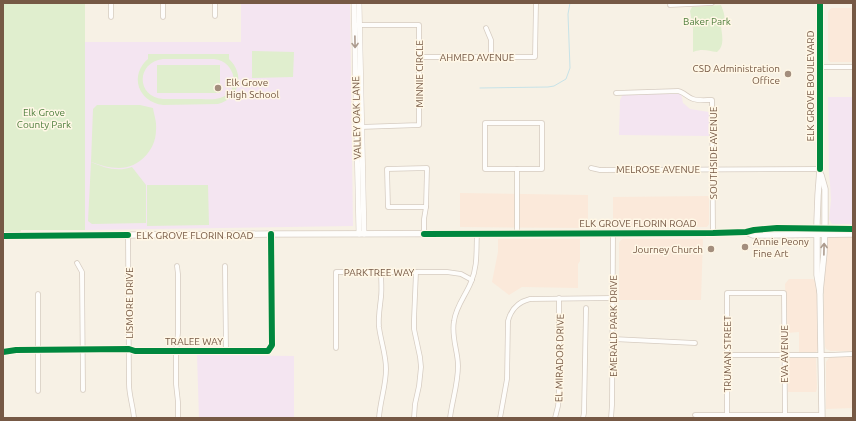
<svg xmlns="http://www.w3.org/2000/svg" width="856" height="421" font-family="Ubuntu,sans-serif">
<rect width="100%" height="100%" fill="#f7f1e5"/>
<g fill="#fbe9da">
<polygon points="832,8 853,8 853,62 830,62 828,59 828,13 829,10"/>
<polygon points="460,193 588,195 588,228 460,227"/>
<polygon points="709,196 709,224 707,227 613,227 613,197"/>
<polygon points="829,237 853,237 853,351 831,351 826,349 825,346 824,322 824,271 826,265 826,242"/>
<polygon points="498,239 580,239 580,261 578,264 578,288 522,287 509,295 492,282 498,252"/>
<polygon points="623,239 703,239 701,300 619,300 619,243 620,241"/>
<polygon points="789,279 813,279 816,282 818,301 818,349 816,352 799,352 799,332 787,333 785,284"/>
<polygon points="832,357 853,357 853,408 826,409 826,362 829,358"/>
<polygon points="790,358 816,358 817,388 816,392 788,392 788,361"/>
</g>
<g fill="#f4e5f1">
<polygon points="241,4 350,4 353,226 85,230 85,42 241,42"/>
<polygon points="681,93 683,103 690,109 709,112 709,136 619,135 620,100 623,94"/>
<polygon points="828,97 853,97 853,224 832,224 829,219 831,200 830,183 829,175"/>
<polygon points="197,355 294,356 294,418 199,418"/>
</g>
<g fill="#e0eece" fill-rule="evenodd">
<polygon points="3,3 85,3 85,230 21,230 20,233 3,233"/>
<path d="M721 5C724 13 727 19 721 26 722 36 725 46 717 52 708 51 703 48 693 52V29L690 11 692 7Z"/>
<polygon points="252,51 294,52 293,77 252,78"/>
<path d="M148 54H229V59C245 74 240 98 218 104L163 105C138 102 129 75 148 59ZM163 59H214C236 61 242 92 220 98 214 100 207 99 201 99 188 99 175 99 163 99 136 97 136 62 163 59Z"/>
<rect x="157" y="65" width="63" height="28"/>
<path d="M97 105H140L153 108C154 115 157 122 156 130 156 150 139 168 119 168 109 168 100 165 91 162L93 109Z"/>
<path d="M91 162C105 168 117 172 132 167L146 185V223L92 224 88 221Z"/>
<polygon points="147,185 208,185 209,225 147,226"/>
</g>
<g fill="none" stroke-linecap="round" stroke-linejoin="round">
<polyline stroke="#c7e3e8" stroke-width="1" points="480,88 548,87 554,86 566,79 570,68 568,14 570,3"/>
<g stroke="#d6ccc1" stroke-width="5.5">
<g id="minor">
<polyline points="111,3 111,17"/>
<polyline points="670,5 712,3"/>
<polyline points="215,16 215,3"/>
<polyline points="163,17 163,3"/>
<polyline points="357,25 419,25 419,125 360,127"/>
<polyline points="486,28 491,40 491,57"/>
<polyline points="419,57 535,57 536,3"/>
<polyline points="820,67 853,67"/>
<path d="M616 93 678 91C684 92 687 97 693 99 699 101 706 100 712 100L713 233"/>
<rect x="485" y="123" width="57" height="46"/>
<polygon points="427,168 426,207 388,207 387,169"/>
<polyline points="591,168 600,170 820,169"/>
<polyline points="517,233 517,169"/>
<polyline points="424,234 424,219 426,207"/>
<path d="M128 235 129 384C129 395 133 406 134 418"/>
<polyline points="77,263 82,272 83,390"/>
<polyline points="177,266 178,274 178,333 176,351 176,384 178,402 178,418"/>
<polyline points="225,266 226,351"/>
<polyline points="38,294 38,391"/>
<polyline points="613,339 695,343"/>
<polyline points="336,348 336,272 447,272 461,274 472,280"/>
<polyline points="3,352 16,350 129,349 135,351 268,351 272,345 271,234"/>
<polyline points="727,355 829,355 853,354"/>
<polyline points="727,414 727,293 784,293 785,411 785,414"/>
<polyline points="695,415 821,415"/>
<path d="M379 418C380 401 386 386 386 369 386 355 381 342 379 327 378 317 380 307 381 297 382 288 381 280 381 272"/>
<polyline points="414,418 415,404 419,386 421,367 420,357 414,329 414,319 416,272"/>
<path d="M450 418C452 401 458 384 458 366 458 351 451 337 454 321 456 306 466 295 471 282 478 266 476 250 477 234"/>
<path d="M500 418 507 379 508 321C511 309 518 302 530 299L613 298"/>
<polyline points="555,418 558,406 559,396 559,298"/>
<polyline points="583,418 584,413 586,308"/>
<polyline points="611,418 612,405 613,233"/>
</g>
</g>
<g stroke="#d6ccc1" stroke-width="6">
<g id="tertiary">
<polyline points="354,3 359,234"/>
<polyline points="359,3 364,234"/>
</g>
</g>
<g stroke="#d7cdc2" stroke-width="7">
<g id="secondary">
<polyline points="820,3 820,169 818,195 817,222 817,275 820,292"/>
<polyline points="821,175 825,189 825,223 824,253 820,292 822,418"/>
<polyline points="746,232 753,235 767,235 853,234"/>
<polyline points="3,236 271,234 713,233 746,232 754,230 777,228 853,229"/>
</g>
</g>
<use href="#minor" stroke="#fefdfb" stroke-width="4"/>
<use href="#tertiary" stroke="#fefdfb" stroke-width="5"/>
<use href="#secondary" stroke="#fefdfb" stroke-width="5.5"/>
<g stroke="#fff7e6" stroke-width="8">
<g id="cycleway">
<polyline points="820,3 820,169"/>
<polyline points="424,234 713,233 746,232 754,230 777,228 853,229"/>
<polyline points="3,236 128,235"/>
<polyline points="3,352 16,350 129,349 135,351 268,351 272,345 271,234"/>
</g>
</g>
<use href="#cycleway" stroke="#00873e" stroke-width="6"/>
</g>
<defs><path id="oneway-shaft" d="M-6 0H5M1.5-3L5.5 0L1.5 3" fill="none" stroke-width="1.6" stroke-linecap="round" stroke-linejoin="round"/></defs>
<g stroke="#ac9b8e">
<use href="#oneway-shaft" transform="translate(355 42) rotate(89)"/>
<use href="#oneway-shaft" transform="translate(824 249) rotate(-89)"/>
</g>
<g fill="#a38e7d" stroke="#fff7e6" stroke-width="1.5">
<circle cx="788" cy="74" r="4"/>
<circle cx="218" cy="88" r="4"/>
<circle cx="745" cy="247" r="4"/>
<circle cx="711" cy="249" r="4"/>
</g>
<g text-anchor="middle" stroke-width="3" stroke-linejoin="round" paint-order="stroke">
<g font-size="10" fill="#4c7d3b" stroke="#fff7e6">
<text x="707" y="25">Baker Park</text>
<text x="44" y="116">Elk Grove<tspan x="44" dy="12">County Park</tspan></text>
</g>
<g font-size="10" fill="#765945" stroke="#fff7e6">
<text x="477" y="61">AHMED AVENUE</text>
<text transform="translate(419 74) rotate(-90)" y="4">MINNIE CIRCLE</text>
<text transform="translate(810 86) rotate(-90)" y="4">ELK GROVE BOULEVARD</text>
<text transform="translate(356 118) rotate(-91)" y="4">VALLEY OAK LANE</text>
<text transform="translate(713 153) rotate(-90)" y="4">SOUTHSIDE AVENUE</text>
<text x="658" y="173">MELROSE AVENUE</text>
<text x="638" y="227">ELK GROVE FLORIN ROAD</text>
<text x="195" y="239">ELK GROVE FLORIN ROAD</text>
<text x="379" y="276">PARKTREE WAY</text>
<text transform="translate(129 303) rotate(-90)" y="4">LISMORE DRIVE</text>
<text transform="translate(613 326) rotate(-90)" y="4">EMERALD PARK DRIVE</text>
<text x="194" y="345">TRALEE WAY</text>
<text transform="translate(727 354) rotate(-90)" y="4">TRUMAN STREET</text>
<text transform="translate(784 354) rotate(-90)" y="4">EVA AVENUE</text>
<text transform="translate(559 358) rotate(-89)" y="4">EL MIRADOR DRIVE</text>
</g>
<g font-size="10" fill="#765945" stroke="#fff7e6" text-anchor="end">
<text x="780" y="72">CSD Administration<tspan x="780" dy="12">Office</tspan></text>
<text x="226" y="86" text-anchor="start">Elk Grove<tspan x="226" dy="12">High School</tspan></text>
<text x="753" y="245" text-anchor="start">Annie Peony<tspan x="753" dy="12">Fine Art</tspan></text>
<text x="703" y="253">Journey Church</text>
</g>
</g>
<rect width="856" height="421" fill="none" stroke="#765945" stroke-width="8"/>
</svg>
